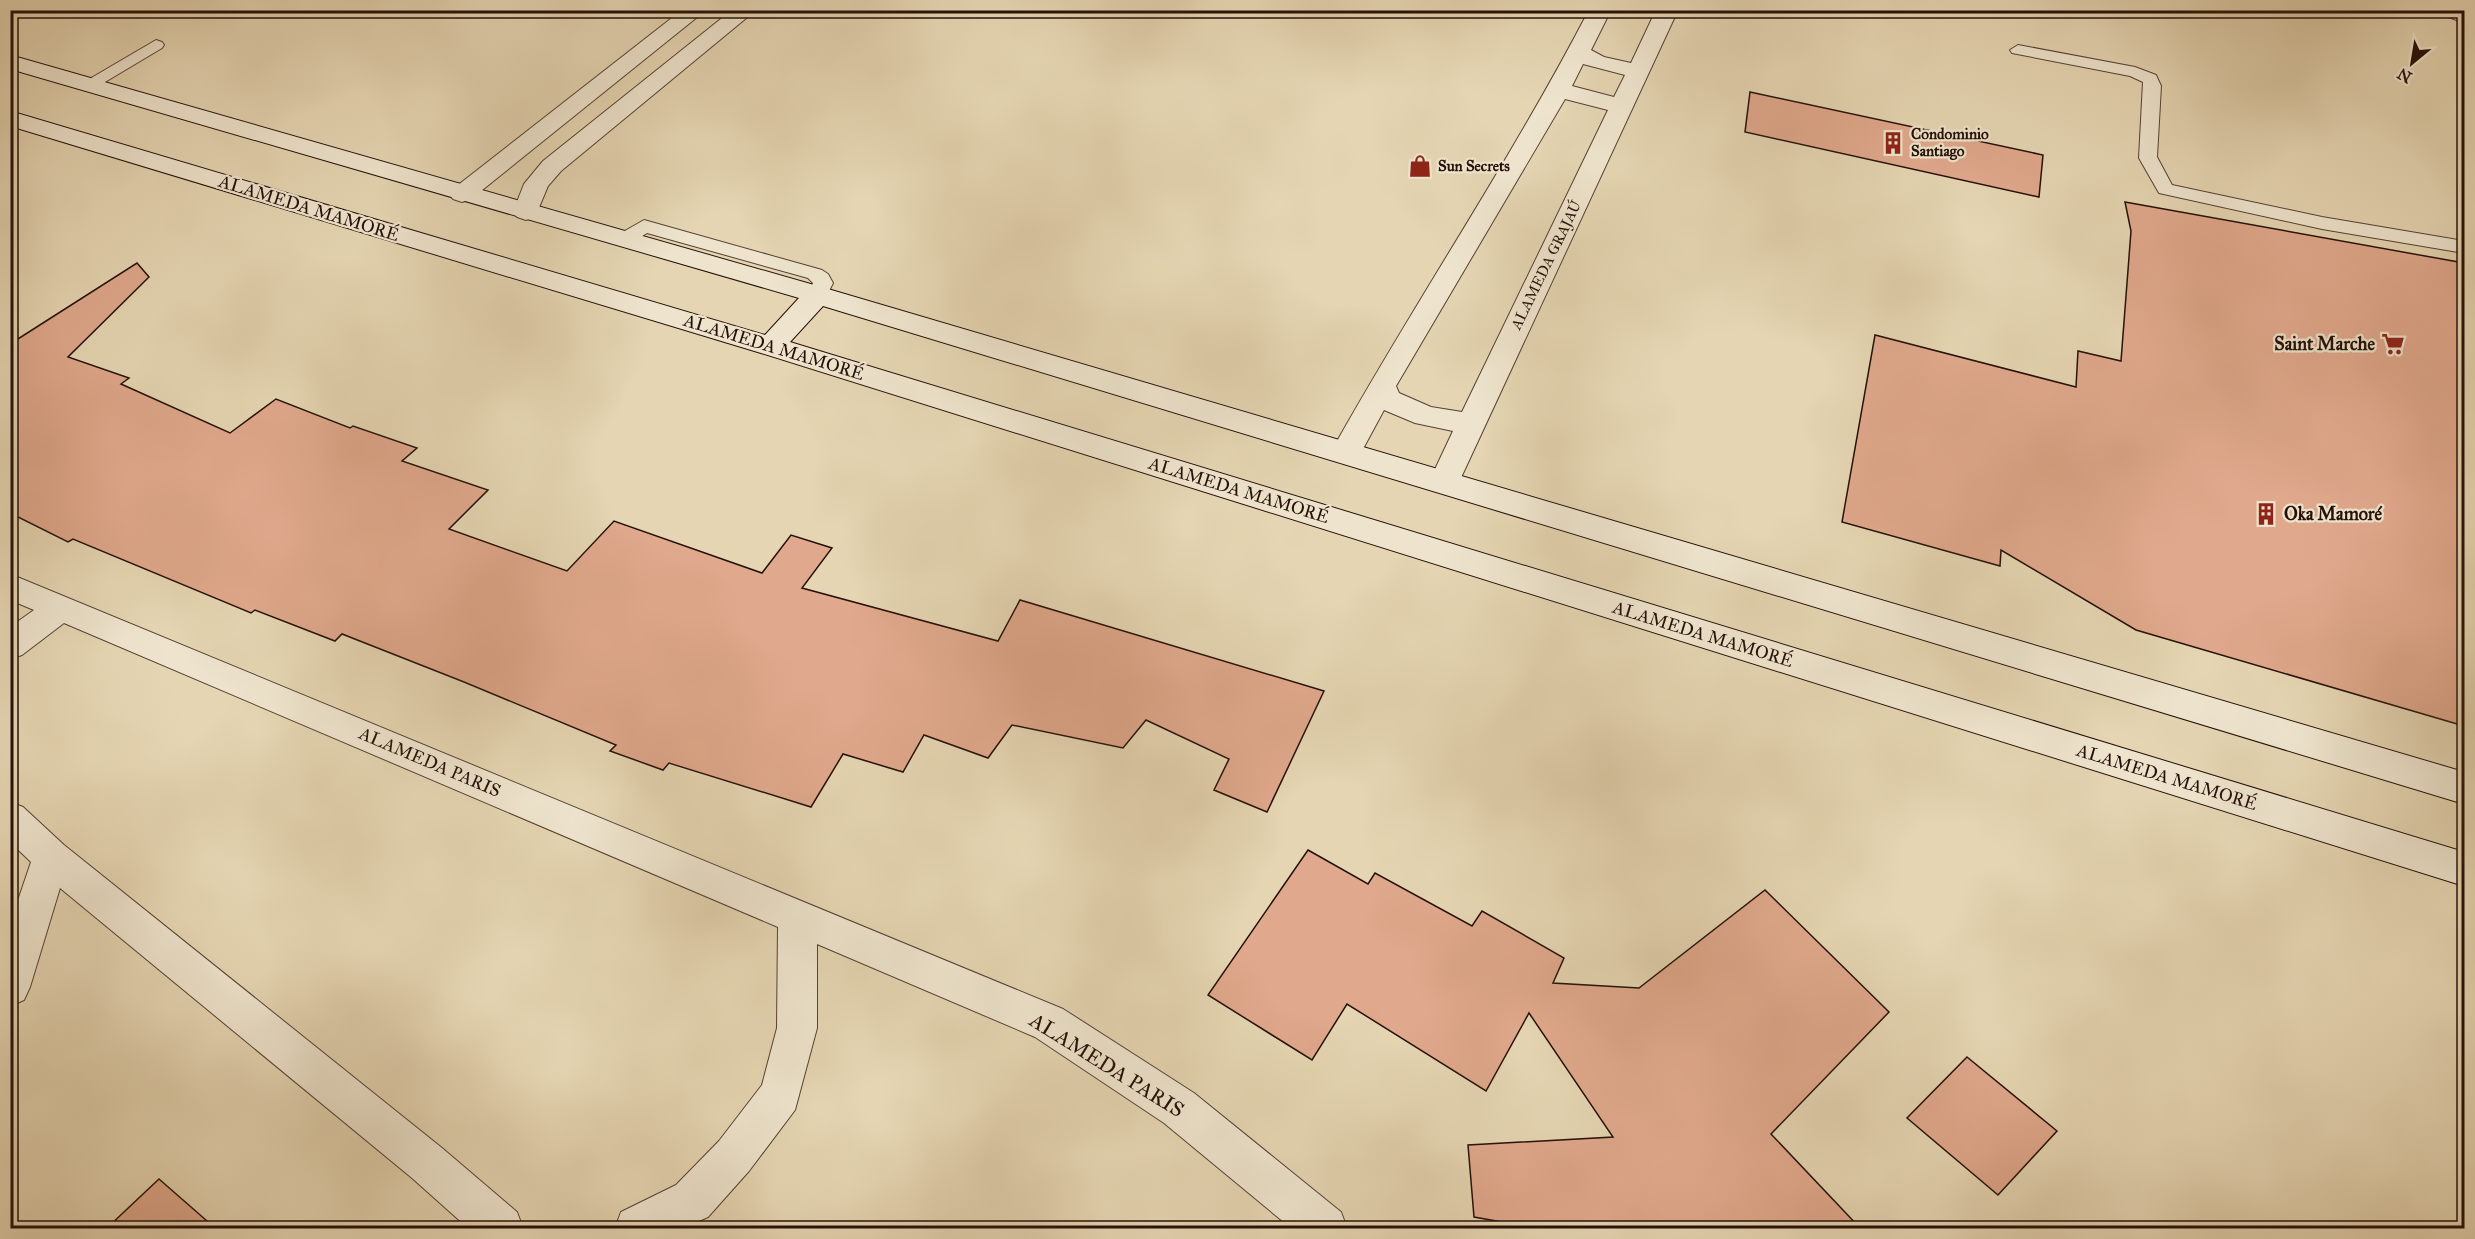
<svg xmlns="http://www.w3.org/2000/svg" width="2475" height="1239" font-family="'IM FELL Great Primer',serif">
<rect width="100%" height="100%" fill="#e5d5b2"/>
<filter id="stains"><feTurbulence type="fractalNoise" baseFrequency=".00333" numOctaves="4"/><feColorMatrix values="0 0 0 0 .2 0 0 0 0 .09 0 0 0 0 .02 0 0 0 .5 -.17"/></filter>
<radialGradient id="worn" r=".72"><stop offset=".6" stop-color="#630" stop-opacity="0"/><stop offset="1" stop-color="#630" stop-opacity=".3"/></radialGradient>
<g fill="#e0a88c" stroke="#251009" stroke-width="1.5">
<polygon points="1750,92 2043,155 2039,197 1745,132"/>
<polygon points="2125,202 2464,263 2464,726 2136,630 2001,550 2000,566 1842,522 1875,335 2076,387 2078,351 2121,361 2131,231"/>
<polygon points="137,263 149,277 68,357 129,378 121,384 230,433 276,399 350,428 353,426 417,448 402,461 488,490 449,529 567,571 614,521 762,573 791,535 832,548 802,588 998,641 1020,600 1324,691 1267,812 1214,790 1229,759 1146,720 1123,748 1012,725 988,758 924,735 903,772 843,754 811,807 669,763 663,770 610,751 616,745 464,682 342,634 335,641 255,610 251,613 73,539 68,542 10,513 10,344"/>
<polygon points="1308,850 1368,884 1375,873 1472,926 1482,911 1564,958 1553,983 1639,988 1765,890 1889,1012 1771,1134 1860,1228 1536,1228 1474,1217 1468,1145 1613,1137 1529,1013 1486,1091 1347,1004 1312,1060 1208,995"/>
<polygon points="1967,1057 2057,1131 1998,1195 1907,1118"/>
<polygon points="159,1179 215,1228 107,1228"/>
</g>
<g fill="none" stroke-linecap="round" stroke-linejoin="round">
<g stroke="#554133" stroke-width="2">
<g id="service">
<polygon points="2438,10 2464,13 2464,23 2439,13"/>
<polygon points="156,40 162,42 164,45 162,48 95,88 89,89 81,84"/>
<polygon points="2018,45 2135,67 2156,75 2161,86 2157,157 2172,185 2322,217 2464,241 2464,253 2322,229 2159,193 2139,158 2143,82 2130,76 2012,53 2010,50"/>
<polygon points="644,220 822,270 828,274 833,283 825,299 811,299 808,295 813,283 808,278 647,233 630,244 616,244 614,240 616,236"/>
</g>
</g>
<g stroke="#554133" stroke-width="2">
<g id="minor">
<polygon points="682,10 706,10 471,199 462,202 453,199 449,194 453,189"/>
<polygon points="732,10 756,10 561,171 548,186 535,217 526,220 517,217 513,212 524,184 543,161"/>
<path d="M1589 10H1611L1591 50 1604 57 1631 63 1656 10H1678L1459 482 1455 490 1444 493 1433 490 1429 482 1453 431 1415 423 1384 410 1357 460 1346 463 1335 460 1331 452C1414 303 1510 162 1589 10ZM1583 64 1625 75 1614 97 1572 86ZM1565 99 1608 110 1462 412 1431 407 1399 393 1396 386Z"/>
<polygon points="10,574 1063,1009 1194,1093 1341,1212 1347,1228 1291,1228 1164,1123 1035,1037 817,944 817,1028 795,1110 749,1171 708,1217 683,1228 615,1228 621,1212 676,1185 719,1141 762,1085 777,1028 778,927 64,623 22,655 10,659 10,627 34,610 10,600"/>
<polygon points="10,802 23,807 64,845 442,1148 517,1212 523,1228 468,1228 412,1178 60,888 30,987 24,1000 10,1006 10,924 31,862 10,842"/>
</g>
</g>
<g stroke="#251009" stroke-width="2">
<polygon id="secondary" points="10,55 828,289 2464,772 2464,804 823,306 790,342 2464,852 2464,886 761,353 10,126 10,111 765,335 799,298 10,69"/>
</g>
<use href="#service" fill="#eee4cd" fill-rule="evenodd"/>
<use href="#minor" fill="#eee4cd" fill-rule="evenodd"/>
<use href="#secondary" fill="#eee4cd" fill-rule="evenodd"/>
</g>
<defs>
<g id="building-bare" transform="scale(1.8)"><path d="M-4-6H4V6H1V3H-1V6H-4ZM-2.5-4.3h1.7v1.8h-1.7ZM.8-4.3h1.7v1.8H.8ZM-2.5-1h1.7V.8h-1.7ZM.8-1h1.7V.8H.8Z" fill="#8f2418" stroke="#eee4cd" stroke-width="2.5" paint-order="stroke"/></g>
<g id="shop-bare" transform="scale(1.8)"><path d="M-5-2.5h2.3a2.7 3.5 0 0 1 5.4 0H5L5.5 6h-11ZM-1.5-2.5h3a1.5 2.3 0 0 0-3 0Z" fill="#8f2418" stroke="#eee4cd" stroke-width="2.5" paint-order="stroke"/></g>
<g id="supermarket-bare" transform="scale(1.8)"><path d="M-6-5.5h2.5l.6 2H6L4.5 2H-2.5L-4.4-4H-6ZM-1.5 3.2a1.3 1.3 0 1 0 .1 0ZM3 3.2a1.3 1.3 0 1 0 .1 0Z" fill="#8f2418" stroke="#eee4cd" stroke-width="2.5" paint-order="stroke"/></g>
</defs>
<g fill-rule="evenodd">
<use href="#building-bare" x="1893" y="143"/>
<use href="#shop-bare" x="1420" y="166"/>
<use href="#supermarket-bare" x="2393" y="344"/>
<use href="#building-bare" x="2266" y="514"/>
</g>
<g text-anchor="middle" stroke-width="4.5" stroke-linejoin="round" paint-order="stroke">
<g font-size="15" font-weight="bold" fill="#251009" stroke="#eee4cd" text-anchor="start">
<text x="1911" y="139">Condominio<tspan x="1911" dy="17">Santiago</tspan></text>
<text x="1438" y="171">Sun Secrets</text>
</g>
<g font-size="15" fill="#251009" stroke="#eee4cd">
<text transform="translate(1546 265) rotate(-64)" y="5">ALAMEDA GRAJAÚ</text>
</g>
<g font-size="18" fill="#251009" stroke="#eee4cd">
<text transform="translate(309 208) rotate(17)" y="6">ALAMEDA MAMORÉ</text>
<text transform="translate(774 347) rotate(17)" y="6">ALAMEDA MAMORÉ</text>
<text transform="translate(1239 490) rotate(17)" y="6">ALAMEDA MAMORÉ</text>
<text transform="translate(1703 634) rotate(17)" y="6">ALAMEDA MAMORÉ</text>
<text transform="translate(430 762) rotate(23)" y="6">ALAMEDA PARIS</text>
<text transform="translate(2167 777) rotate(17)" y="6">ALAMEDA MAMORÉ</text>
</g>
<g font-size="18" font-weight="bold" fill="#251009" stroke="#eee4cd" text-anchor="end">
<text x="2375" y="350">Saint Marche</text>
<text x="2284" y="520" text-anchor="start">Oka Mamoré</text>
</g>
<g font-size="21" fill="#251009" stroke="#eee4cd">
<text transform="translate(1107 1065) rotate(32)" y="7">ALAMEDA PARIS</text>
</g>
</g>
<rect width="2475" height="1239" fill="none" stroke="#e5d5b2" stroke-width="36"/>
<rect x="12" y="12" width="2451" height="1215" fill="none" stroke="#251009" stroke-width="3"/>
<rect x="18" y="18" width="2439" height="1203" fill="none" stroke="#251009" stroke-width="1.5"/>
<g transform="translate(2412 63) rotate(210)" stroke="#eee4cd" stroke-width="4.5" paint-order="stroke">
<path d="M0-4.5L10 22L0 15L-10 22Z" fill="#251009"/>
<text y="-9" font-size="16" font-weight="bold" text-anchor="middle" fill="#251009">N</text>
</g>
<rect width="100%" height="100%" filter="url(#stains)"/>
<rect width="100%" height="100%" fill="url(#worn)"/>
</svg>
